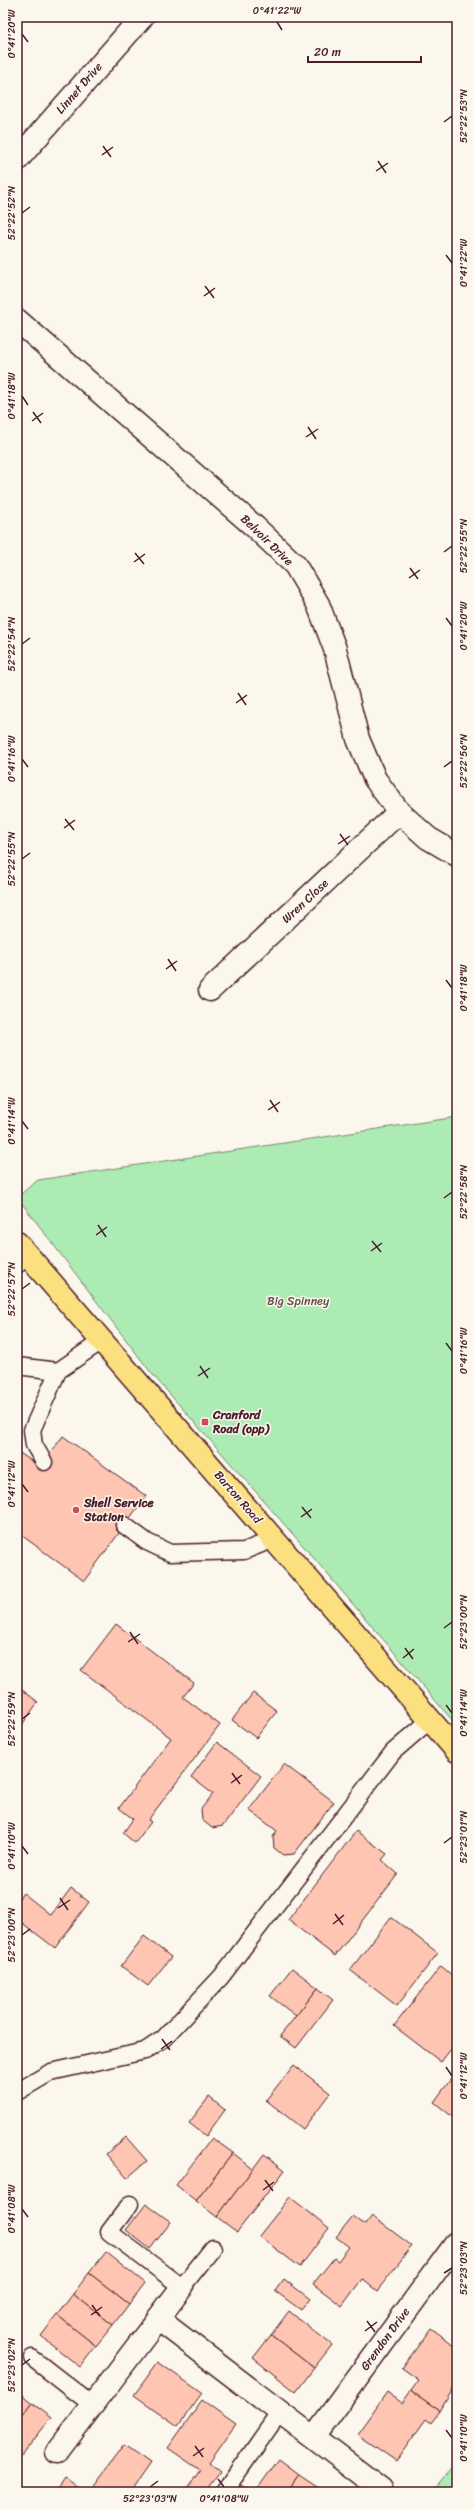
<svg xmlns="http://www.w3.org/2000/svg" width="474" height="2509" font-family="Sriracha,sans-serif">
<rect width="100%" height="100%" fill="#fbf7ec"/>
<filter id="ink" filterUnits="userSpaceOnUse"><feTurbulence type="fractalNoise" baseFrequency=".025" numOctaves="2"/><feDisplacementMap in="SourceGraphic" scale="8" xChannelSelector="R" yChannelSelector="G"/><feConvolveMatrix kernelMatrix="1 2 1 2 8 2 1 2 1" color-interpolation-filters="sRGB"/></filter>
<g filter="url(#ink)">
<g fill="#acebb3" stroke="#7b856f">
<polygon points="457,1117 457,1726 305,1548 152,1374 17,1197 38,1180"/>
<polygon points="457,2460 457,2492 432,2492"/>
</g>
<g fill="#fec6b2" stroke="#4a1f2b">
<polygon points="63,1436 146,1496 84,1581 17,1532 17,1451 40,1467"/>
<polygon points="116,1624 194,1683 183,1697 220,1725 148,1820 151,1822 135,1843 123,1833 133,1819 119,1808 171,1738 81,1670"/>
<polygon points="17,1686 38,1702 17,1732"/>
<polygon points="253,1693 277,1711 256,1738 232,1720"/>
<polygon points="217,1742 261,1776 223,1826 212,1828 202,1820 201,1809 213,1794 191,1777"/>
<polygon points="284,1764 334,1802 294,1854 283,1855 274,1848 273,1837 277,1831 249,1810"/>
<polygon points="356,1831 387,1854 382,1860 398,1874 335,1956 288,1920"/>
<polygon points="71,1888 89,1902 55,1948 17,1919 17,1901 23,1893 51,1915"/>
<polygon points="391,1917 438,1953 397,2006 350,1970"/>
<polygon points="144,1936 171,1957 148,1986 121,1966"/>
<polygon points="441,1966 453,1976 457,1971 457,2041 441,2062 394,2026"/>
<polygon points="292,1968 318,1988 296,2016 270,1996"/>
<polygon points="318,1988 333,2000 296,2048 280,2036"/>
<polygon points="294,2065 330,2093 303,2129 266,2100"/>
<polygon points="454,2075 457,2077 457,2114 454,2118 434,2102"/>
<polygon points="209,2097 225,2110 206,2136 189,2123"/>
<polygon points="126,2137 147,2161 127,2178 106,2154"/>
<polygon points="212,2138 233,2153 196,2201 176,2185"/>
<polygon points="233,2153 253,2169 217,2217 196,2201"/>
<polygon points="264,2154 285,2170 237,2232 217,2217"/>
<polygon points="290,2197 329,2228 300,2267 259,2236"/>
<polygon points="146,2204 171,2222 150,2249 126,2230"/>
<polygon points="353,2216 365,2225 372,2216 412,2246 377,2291 362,2279 342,2306 313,2284 334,2258 338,2261 349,2247 336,2237"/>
<polygon points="106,2252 145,2283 129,2304 89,2273"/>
<polygon points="89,2273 129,2304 113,2325 73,2294"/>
<polygon points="284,2279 310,2299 301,2310 275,2291"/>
<polygon points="73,2294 113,2325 96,2346 57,2315"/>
<polygon points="289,2311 332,2345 314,2368 271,2335"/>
<polygon points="57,2315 96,2346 80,2367 41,2336"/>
<polygon points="431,2328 457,2347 457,2382 440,2411 411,2391 419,2380 402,2368"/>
<polygon points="271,2335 314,2368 296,2392 253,2358"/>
<polygon points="158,2362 202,2393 178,2426 134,2395"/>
<polygon points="17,2390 32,2402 17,2421"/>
<polygon points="411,2391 440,2411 431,2423 426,2419 396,2461 357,2434 387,2392 402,2403"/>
<polygon points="202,2400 236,2424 209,2462 220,2471 205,2492 194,2492 188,2488 200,2470 168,2448"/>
<polygon points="32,2402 52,2417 17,2461 17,2421"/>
<polygon points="124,2445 150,2463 130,2492 97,2492 92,2488"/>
<polygon points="279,2459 299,2474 287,2492 255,2492"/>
<polygon points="299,2474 320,2488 318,2492 287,2492"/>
<polygon points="65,2479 84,2492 56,2492"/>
<polygon points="241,2485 252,2492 236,2492"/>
</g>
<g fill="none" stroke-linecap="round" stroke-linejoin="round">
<g stroke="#4a1f2b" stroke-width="19">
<g id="lane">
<polyline points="17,1265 28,1255"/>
<polyline points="17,1366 58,1371 103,1340"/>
<polyline points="44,1462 34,1445 32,1430 58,1371"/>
<polyline points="124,1525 147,1542 170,1553 244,1551 274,1539"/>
<polyline points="17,2092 51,2072 145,2051 163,2039 221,1977 393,1752 430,1720"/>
<polyline points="130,2204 109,2232 182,2287 213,2248"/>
<polyline points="32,2358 91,2404"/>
<polyline points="224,2492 280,2412"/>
</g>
</g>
<g stroke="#4a1f2b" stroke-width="25">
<g id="street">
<polyline points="17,160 142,17"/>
<polyline points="17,320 255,527 295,565 318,604 335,649 358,739 375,779 399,812 428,838 457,855"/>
<polyline points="210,990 399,812"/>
<polyline points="158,2319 381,2489"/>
<polyline points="314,2437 457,2242"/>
<polyline points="57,2452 182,2287"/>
</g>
</g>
<g stroke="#4a1f2b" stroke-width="25">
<polyline id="primary" points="17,1243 457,1751"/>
</g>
<use href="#lane" stroke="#fbf7ec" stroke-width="16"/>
<use href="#street" stroke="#fbf7ec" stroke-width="22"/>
<use href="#primary" stroke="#fce080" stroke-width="22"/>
</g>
</g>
<path fill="none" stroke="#4a1f2b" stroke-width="1.5" d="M277 22 282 30M22 34 28 42M444 122 452 116M103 146 111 157M102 155 113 147M378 161 386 173M376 171 388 163M22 213 30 207M446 255 452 263M205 286 214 298M204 296 215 288M22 396 28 405M33 412 41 423M32 421 43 413M308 427 316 439M306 437 318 429M444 552 452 546M135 553 144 564M134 562 145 554M410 568 418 579M409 578 420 570M446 618 452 626M22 644 30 638M238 693 246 705M236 703 247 695M22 759 28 767M444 767 452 761M65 819 74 830M64 828 75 820M340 834 348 845M338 844 350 836M22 859 30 853M168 959 176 971M166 969 177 961M446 980 452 988M270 1100 278 1112M268 1110 280 1102M22 1121 28 1129M444 1198 452 1192M98 1225 106 1237M96 1235 107 1227M372 1241 381 1252M371 1251 382 1243M22 1289 30 1283M446 1343 452 1351M200 1366 208 1378M198 1376 210 1368M22 1484 28 1492M302 1507 311 1518M301 1517 312 1509M444 1628 452 1622M130 1632 138 1644M128 1642 140 1634M405 1648 413 1659M403 1658 414 1649M446 1705 452 1713M22 1719 30 1713M232 1773 240 1784M231 1783 242 1775M444 1843 452 1837M22 1846 28 1854M60 1898 68 1910M58 1908 70 1900M335 1914 343 1925M333 1924 344 1915M22 1935 30 1929M162 2039 170 2050M161 2049 172 2041M446 2067 452 2076M265 2180 273 2191M263 2190 274 2182M22 2209 28 2217M444 2273 452 2268M92 2305 100 2316M91 2315 102 2307M367 2321 375 2332M365 2331 377 2322M22 2365 30 2359M446 2430 452 2438M195 2446 203 2457M193 2456 204 2448M218 2479 224 2487M150 2487 158 2481"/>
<g fill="#d1495b" stroke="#fbf7ec" stroke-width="1.5">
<rect x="201" y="1418" width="8" height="8" rx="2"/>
<circle cx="76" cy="1510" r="4"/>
</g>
<g text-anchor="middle" stroke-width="3" stroke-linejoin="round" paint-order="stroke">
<g font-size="12" fill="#4a1f2b" stroke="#fbf7ec">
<text transform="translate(79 88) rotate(-49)" y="4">Linnet Drive</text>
<text transform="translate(267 540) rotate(44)" y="4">Belvoir Drive</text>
<text transform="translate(305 901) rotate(-43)" y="4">Wren Close</text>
<text transform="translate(238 1497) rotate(49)" y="4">Barton Road</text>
<text transform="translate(385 2339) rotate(-54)" y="4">Grendon Drive</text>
</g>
<g font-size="12" fill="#62524d" stroke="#fbf7ec">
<text x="298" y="1305">Big Spinney</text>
</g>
<g font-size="12" font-weight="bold" fill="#4a1f2b" stroke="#fbf7ec" text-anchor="start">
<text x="213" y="1419">Cranford<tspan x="213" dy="14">Road (opp)</tspan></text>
<text x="84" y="1507">Shell Service<tspan x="84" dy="14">Station</tspan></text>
</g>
</g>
<rect width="474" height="2509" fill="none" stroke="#fbf7ec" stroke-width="44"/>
<path d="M308 56v6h113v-6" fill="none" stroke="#4a1f2b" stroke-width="2"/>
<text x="314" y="56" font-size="12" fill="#4a1f2b" stroke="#fbf7ec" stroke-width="3" paint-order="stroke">20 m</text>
<rect x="22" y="22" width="430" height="2465" fill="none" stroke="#4a1f2b" stroke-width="1.5"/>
<g font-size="10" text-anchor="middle" fill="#4a1f2b">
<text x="277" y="14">0°41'22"W</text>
<text transform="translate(11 34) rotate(-90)" y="4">0°41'20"W</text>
<text transform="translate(463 116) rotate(-90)" y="4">52°22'53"N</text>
<text transform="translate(11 213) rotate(-90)" y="4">52°22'52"N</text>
<text transform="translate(463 263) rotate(-90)" y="4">0°41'22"W</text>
<text transform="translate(11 396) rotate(-90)" y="4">0°41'18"W</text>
<text transform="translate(463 546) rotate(-90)" y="4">52°22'55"N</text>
<text transform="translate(463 626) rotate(-90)" y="4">0°41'20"W</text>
<text transform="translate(11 644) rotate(-90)" y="4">52°22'54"N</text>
<text transform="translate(11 759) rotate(-90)" y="4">0°41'16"W</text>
<text transform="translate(463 761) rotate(-90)" y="4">52°22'56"N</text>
<text transform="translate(11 859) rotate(-90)" y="4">52°22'55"N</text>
<text transform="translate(463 988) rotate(-90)" y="4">0°41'18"W</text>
<text transform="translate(11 1121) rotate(-90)" y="4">0°41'14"W</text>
<text transform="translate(463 1192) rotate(-90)" y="4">52°22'58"N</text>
<text transform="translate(11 1289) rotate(-90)" y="4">52°22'57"N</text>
<text transform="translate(463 1351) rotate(-90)" y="4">0°41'16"W</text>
<text transform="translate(11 1484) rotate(-90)" y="4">0°41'12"W</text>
<text transform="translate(463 1622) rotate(-90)" y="4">52°23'00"N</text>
<text transform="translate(463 1713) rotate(-90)" y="4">0°41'14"W</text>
<text transform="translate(11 1719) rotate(-90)" y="4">52°22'59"N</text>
<text transform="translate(463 1837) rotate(-90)" y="4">52°23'01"N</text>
<text transform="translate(11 1846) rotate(-90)" y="4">0°41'10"W</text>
<text transform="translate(11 1935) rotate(-90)" y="4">52°23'00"N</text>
<text transform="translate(463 2076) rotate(-90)" y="4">0°41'12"W</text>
<text transform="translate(11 2209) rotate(-90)" y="4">0°41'08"W</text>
<text transform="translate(463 2268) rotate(-90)" y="4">52°23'03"N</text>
<text transform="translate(11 2365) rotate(-90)" y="4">52°23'02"N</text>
<text transform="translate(463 2438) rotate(-90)" y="4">0°41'10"W</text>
<text x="150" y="2502">52°23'03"N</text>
<text x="224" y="2502">0°41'08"W</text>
</g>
</svg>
